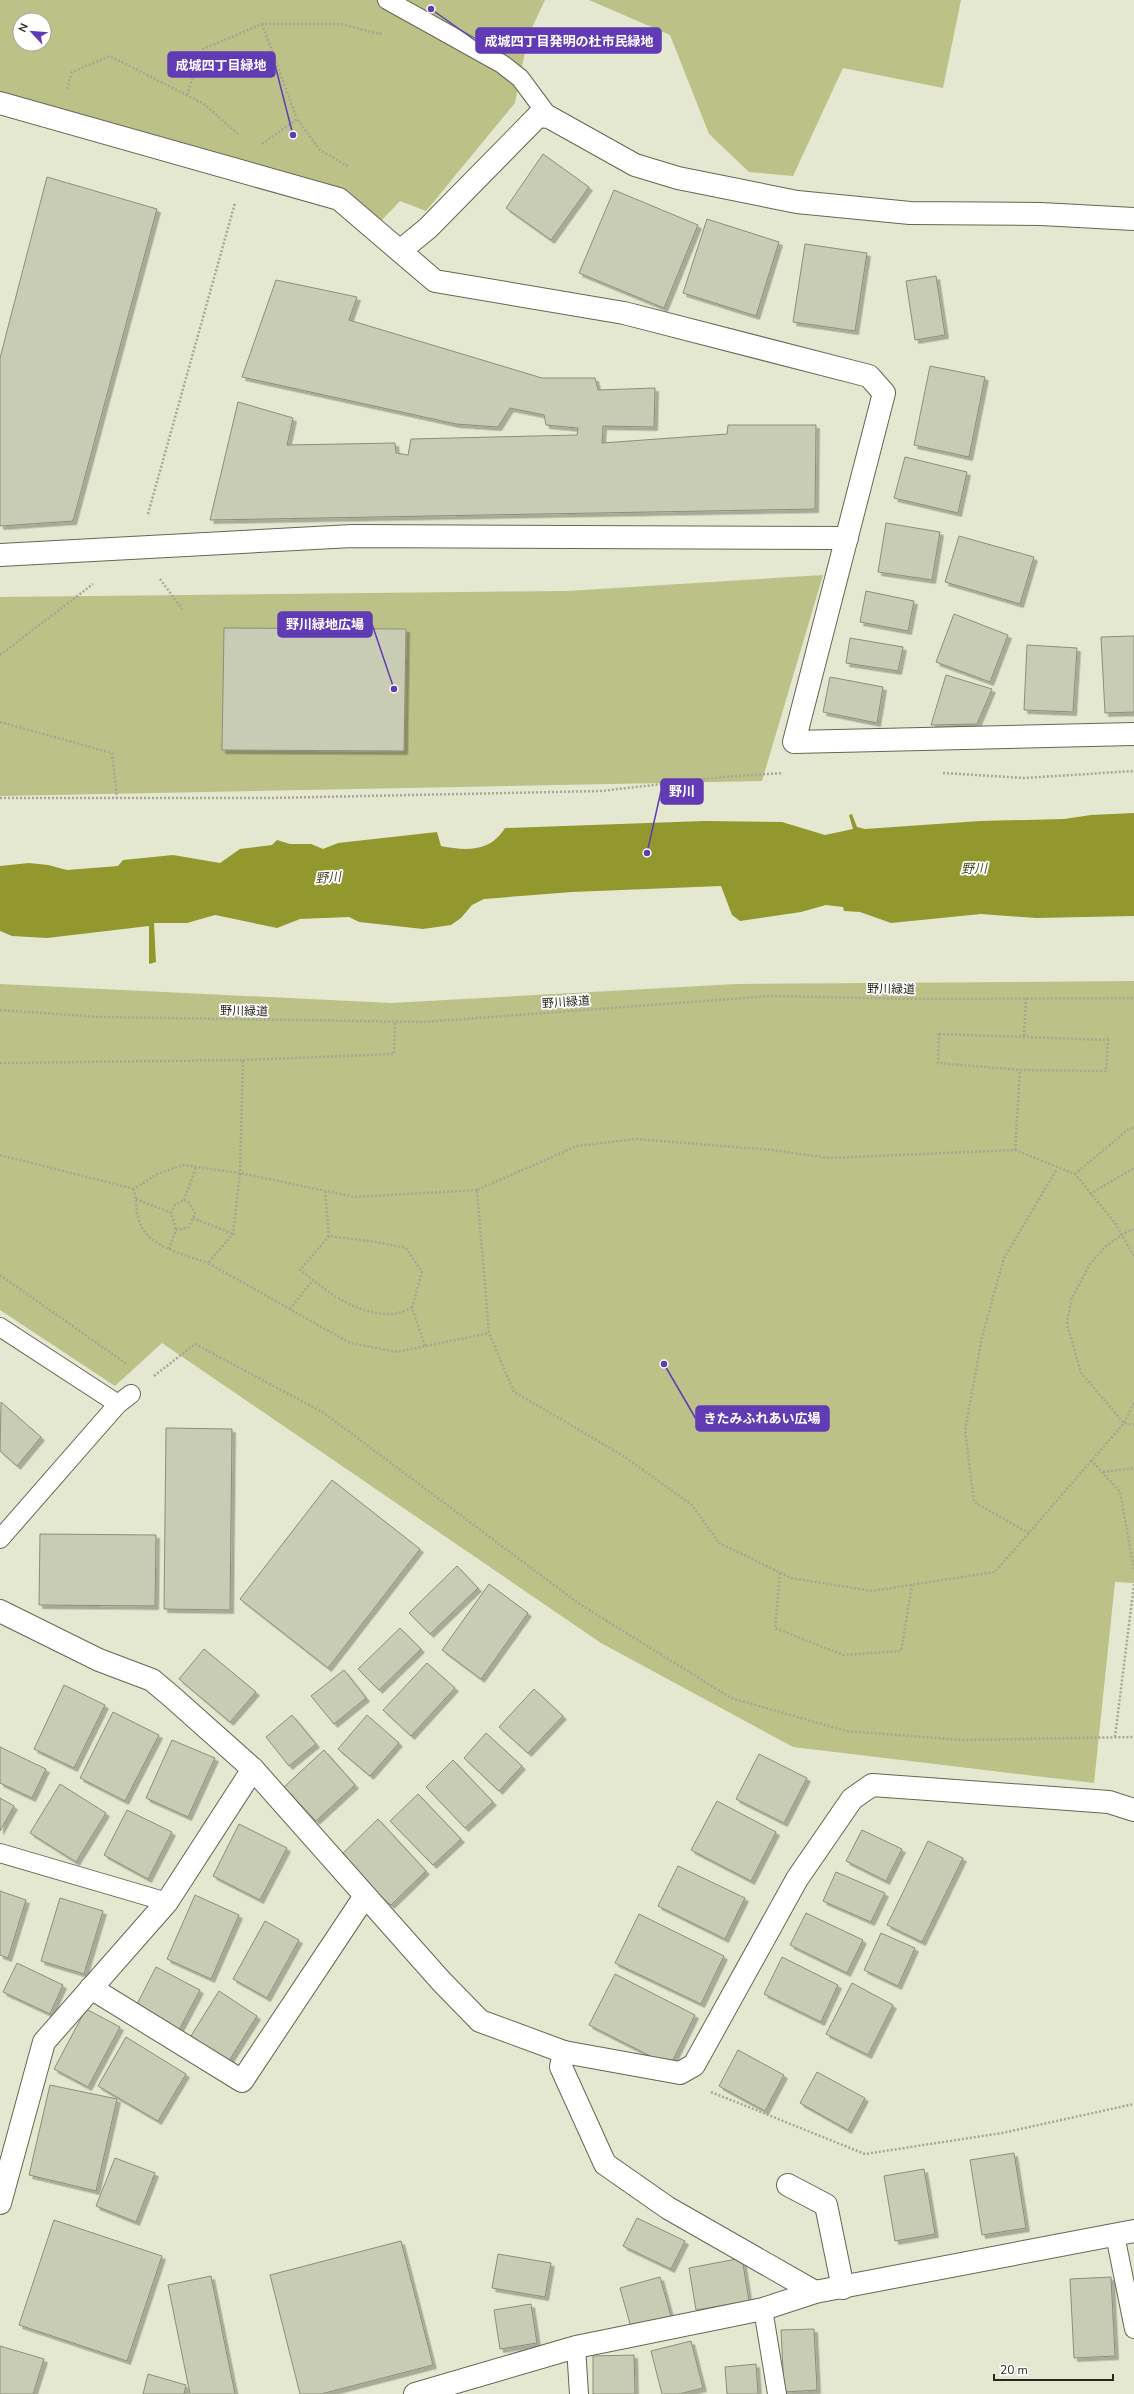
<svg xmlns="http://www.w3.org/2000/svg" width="1134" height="2394" font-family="'Nunito Sans','Noto Sans JP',sans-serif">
<defs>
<filter id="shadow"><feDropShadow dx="3.5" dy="3.5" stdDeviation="0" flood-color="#0004"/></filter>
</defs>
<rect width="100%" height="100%" fill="#e5e8d0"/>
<g fill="#bcc188" fill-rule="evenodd">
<path d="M0 0H545L528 36 515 103 426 211 400 201 381 221 0 98ZM20 20H44V44H20Z"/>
<polygon points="589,0 961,0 943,88 843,68 793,176 749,172 709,134 670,35"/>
<polygon points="823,575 762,781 0,796 0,597 567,591"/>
<polygon points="1134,981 1134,1583 1115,1582 1094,1783 793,1747 601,1643 162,1343 115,1386 0,1310 0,984 391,1003 737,984"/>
</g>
<path fill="#92982e" d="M1134 813V916L1036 918 981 914 891 923 860 912 844 911 843 907 826 905 801 912 740 921 732 915 721 886 572 892 484 899 472 905 461 918 451 925 423 929 359 922 349 917 300 919 277 928 215 915 187 923H154L156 962 149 964V926L47 938 12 936 0 931V866L29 863 48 865 67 870 118 866 123 860 173 855 220 863 240 849 272 845 277 840 290 844H311L323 849 338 843 437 832 441 846C467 851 490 852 505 828L704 821 782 822 825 835 853 829 849 815 852 814 857 827 865 829 980 821 1064 819 1091 815Z"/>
<g fill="#c9ccb4" stroke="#8c8e78" filter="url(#shadow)">
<polygon points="543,154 589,187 551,240 506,208"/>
<polygon points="47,177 157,209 73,521 0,526 0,358"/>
<polygon points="614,190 698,225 664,308 579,273"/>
<polygon points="707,219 779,242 756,316 683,293"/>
<polygon points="805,244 867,253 855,331 793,322"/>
<polygon points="936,276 945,335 915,340 906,281"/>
<polygon points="276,280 357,297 349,320 542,378 595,378 598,390 655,388 654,427 603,426 602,443 727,434 728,425 816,425 815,509 210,520 238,402 293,418 287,445 395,443 396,453 408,455 411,439 577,435 578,428 546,425 544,415 510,408 498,427 456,424 242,377"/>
<polygon points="930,366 985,377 969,457 914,445"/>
<polygon points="905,457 967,472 958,513 894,498"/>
<polygon points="886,523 940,532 932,580 878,572"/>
<polygon points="959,536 1034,557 1020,604 945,582"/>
<polygon points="866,591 914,601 908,631 860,622"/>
<polygon points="954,614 1008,635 990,682 936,662"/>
<polygon points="224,628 406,629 404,751 222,750"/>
<polygon points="1134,636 1134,712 1105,713 1101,637"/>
<polygon points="850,638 903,647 898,671 846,663"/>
<polygon points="1027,645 1077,648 1073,712 1024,710"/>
<polygon points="946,675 992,689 977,724 931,725"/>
<polygon points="830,677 883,687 877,723 823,712"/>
<polygon points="1,1402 41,1437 17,1466 0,1451"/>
<polygon points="166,1428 232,1429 230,1610 164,1609"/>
<polygon points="332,1480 420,1549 328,1668 240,1599"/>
<polygon points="40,1534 156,1535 155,1606 39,1605"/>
<polygon points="457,1566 478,1588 430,1634 409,1613"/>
<polygon points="489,1584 528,1613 481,1679 442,1650"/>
<polygon points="400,1628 421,1649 379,1690 358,1669"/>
<polygon points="204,1649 256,1692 230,1722 179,1679"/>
<polygon points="427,1663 455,1688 411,1736 383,1710"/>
<polygon points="344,1670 366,1698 334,1724 311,1696"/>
<polygon points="64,1685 105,1705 74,1768 34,1749"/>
<polygon points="534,1689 563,1716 528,1753 499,1727"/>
<polygon points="113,1712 159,1735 125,1801 80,1778"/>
<polygon points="292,1715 316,1744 289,1766 266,1737"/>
<polygon points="367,1715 399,1743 370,1776 338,1749"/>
<polygon points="486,1733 522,1766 499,1791 464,1758"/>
<polygon points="172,1740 215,1758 188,1817 146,1798"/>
<polygon points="0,1747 46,1769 32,1798 0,1783"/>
<polygon points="324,1750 355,1785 316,1821 284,1787"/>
<polygon points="759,1754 807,1778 784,1823 736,1799"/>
<polygon points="453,1760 493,1802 465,1828 426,1787"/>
<polygon points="60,1784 106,1813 76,1862 30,1833"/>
<polygon points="418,1794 461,1839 433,1865 390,1821"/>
<polygon points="0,1798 14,1806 0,1831"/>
<polygon points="717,1801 776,1832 751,1881 691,1850"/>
<polygon points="127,1810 172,1832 148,1879 104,1855"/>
<polygon points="378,1819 426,1871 391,1905 337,1859"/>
<polygon points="239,1824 287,1848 260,1900 213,1876"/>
<polygon points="862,1830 902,1849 886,1881 846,1861"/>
<polygon points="928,1841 963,1858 922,1942 887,1925"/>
<polygon points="678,1866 745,1898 725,1939 658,1906"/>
<polygon points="836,1872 885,1893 871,1922 823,1901"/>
<polygon points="0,1891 26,1900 8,1958 0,1955"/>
<polygon points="195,1895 239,1915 211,1979 167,1959"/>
<polygon points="60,1898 103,1911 84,1974 41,1961"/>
<polygon points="806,1913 863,1940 847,1973 790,1945"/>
<polygon points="639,1914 724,1956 701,2004 615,1963"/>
<polygon points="265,1921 299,1940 267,1998 233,1979"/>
<polygon points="881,1933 915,1948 898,1986 864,1970"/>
<polygon points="782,1957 838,1985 821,2022 764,1994"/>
<polygon points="17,1963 63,1985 50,2014 3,1992"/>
<polygon points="156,1967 200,1990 178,2032 134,2010"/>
<polygon points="615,1974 695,2015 670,2066 589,2025"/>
<polygon points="852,1983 893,2005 868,2055 826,2034"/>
<polygon points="219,1991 257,2016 227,2064 189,2039"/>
<polygon points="86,2009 120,2027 88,2087 54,2069"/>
<polygon points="126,2037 186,2074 158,2121 98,2086"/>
<polygon points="738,2050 784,2075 765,2111 719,2086"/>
<polygon points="817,2072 865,2098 848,2130 800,2103"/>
<polygon points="50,2085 117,2099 96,2191 29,2175"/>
<polygon points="1014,2153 1026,2228 982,2235 970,2160"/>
<polygon points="115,2158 155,2173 136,2222 96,2206"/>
<polygon points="924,2169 935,2234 895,2241 884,2176"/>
<polygon points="637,2218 685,2241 671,2269 623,2246"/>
<polygon points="54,2220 162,2256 127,2361 19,2325"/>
<polygon points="401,2241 433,2365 321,2394 300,2394 270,2275"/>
<polygon points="498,2254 551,2263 545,2297 492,2288"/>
<polygon points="742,2258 749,2301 696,2310 689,2268"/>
<polygon points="211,2276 235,2394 190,2394 168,2285"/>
<polygon points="660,2277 672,2320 632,2331 620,2288"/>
<polygon points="1111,2277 1115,2356 1074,2358 1070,2279"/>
<polygon points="531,2304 537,2343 500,2349 494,2310"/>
<polygon points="814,2329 817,2390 784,2392 781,2330"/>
<polygon points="691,2341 703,2388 679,2394 662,2394 651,2351"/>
<polygon points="0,2346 44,2359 33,2394 0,2394"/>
<polygon points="634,2355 635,2394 593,2394 593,2356"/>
<polygon points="756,2364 758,2394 727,2394 725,2367"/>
<polygon points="148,2374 186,2385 184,2394 143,2394"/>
</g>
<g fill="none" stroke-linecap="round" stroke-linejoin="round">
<g stroke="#656752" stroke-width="20">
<g id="service">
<polyline points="387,0 502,64 520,78 549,117"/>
<polyline points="0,1327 118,1404"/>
<polyline points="0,1539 118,1404 131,1394"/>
<polyline points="0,1853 167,1902"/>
<polyline points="1115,2235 1134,2329"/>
<polyline points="763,2309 777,2394"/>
<polyline points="576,2347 579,2394"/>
</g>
</g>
<g stroke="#656752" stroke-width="24">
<g id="minor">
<polyline points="0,103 339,199 435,281 624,313 869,376 884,393 794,742 1134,734"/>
<polyline points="400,251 428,228 538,116 549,117 635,165 678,178 797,202 910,213 1041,214 1134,219"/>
<polyline points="0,555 352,536 847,538"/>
<polyline points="0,1611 99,1660 152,1680 171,1696 253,1769 441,1981 480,2021 564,2052 680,2073 694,2065 797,1879 852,1799 872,1785 1109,1802 1134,1810"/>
<polyline points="91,1988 242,2081 365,1896"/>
<polyline points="564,2052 561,2067 605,2164 668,2208 815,2292"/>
<polyline points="788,2185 826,2205 843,2288"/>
<polyline points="0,2203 44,2042 167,1902 253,1769"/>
<polyline points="415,2394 576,2347 763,2309 815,2292 1134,2231"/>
</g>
</g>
<g stroke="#a5a794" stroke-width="2.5" stroke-dasharray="2 2" stroke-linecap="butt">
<polyline points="262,24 297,119"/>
<polyline points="67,89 72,72 110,56 204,104 239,135"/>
<polyline points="187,95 203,49 262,24 341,24 380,34 382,31"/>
<polyline points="262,144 297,119 320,150 349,167"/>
<polyline points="148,514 235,203"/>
<polyline points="160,579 182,609"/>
<polyline points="0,655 93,584"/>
<polyline points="0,722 112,753 117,798"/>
<polyline points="943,773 1024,778 1134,771"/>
<polyline points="0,798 270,798 601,791 723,777 783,773"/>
<polyline points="0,1010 100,1017 424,1022 771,996 916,999 1134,998"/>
<polygon points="939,1034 1108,1040 1106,1071 1020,1070 938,1063"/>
<polyline points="1024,1036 1026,998"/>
<polyline points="243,1060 394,1054 395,1022"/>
<path d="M0 1063 243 1060 240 1173 183 1165 157 1174 134 1189C136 1199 136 1208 138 1217 144 1247 184 1254 208 1263"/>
<polyline points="1015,1150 1020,1071"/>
<polyline points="0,1155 134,1189"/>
<polyline points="1075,1174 1130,1128 1134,1129"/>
<polyline points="477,1190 355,1197 240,1173 233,1234 208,1263 350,1343 397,1352 489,1333"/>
<polyline points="325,1191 329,1236"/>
<polyline points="1090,1194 1134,1168"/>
<polyline points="136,1199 171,1213"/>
<polyline points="184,1200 196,1167"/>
<polyline points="193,1218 233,1234"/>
<polyline points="1134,1229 1121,1235 1105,1247 1090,1264 1071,1300 1067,1324 1081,1373 1124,1423 1134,1425"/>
<polyline points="169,1249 176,1230 189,1227 195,1213 189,1203 184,1200 175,1205 171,1213 176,1230"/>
<polyline points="1134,1256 1115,1223 1075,1174 1015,1150 829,1158 772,1150 636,1139 577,1146 477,1190 489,1333 514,1392 622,1455 692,1505 719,1543 791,1578 872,1591 995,1572 1124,1423 1134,1403"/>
<polyline points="0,1275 128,1365"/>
<path d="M412 1308C406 1310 398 1314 392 1314 355 1315 327 1291 300 1270L329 1236 376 1242 406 1248 422 1272 412 1308 425 1346"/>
<polyline points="290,1309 313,1280"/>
<polyline points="154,1376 195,1344 324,1413 578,1603 731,1698 846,1731 963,1740 1134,1737"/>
<polyline points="1091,1460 1120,1492 1134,1569"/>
<polyline points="1103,1472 1134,1468"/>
<polyline points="1029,1533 974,1502 965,1430 982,1337 1004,1258 1057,1169"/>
<polyline points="780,1573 775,1628 843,1655 901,1651 912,1585"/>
<polyline points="1115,1737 1134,1584"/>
<polyline points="711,2092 865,2154 1002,2133 1134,2104"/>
</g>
<use href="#service" stroke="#fff" stroke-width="18"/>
<use href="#minor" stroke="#fff" stroke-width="22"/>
</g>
<g text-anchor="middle" stroke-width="3.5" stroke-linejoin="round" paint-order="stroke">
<g font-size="12" fill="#27281f" stroke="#fff">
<text transform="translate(891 989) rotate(1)" y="4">野川緑道</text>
<text transform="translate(566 1002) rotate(-4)" y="4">野川緑道</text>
<text transform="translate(244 1011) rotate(1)" y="4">野川緑道</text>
</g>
<g font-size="13" font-style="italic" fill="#494c22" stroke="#fff">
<text transform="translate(974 868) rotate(-1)" y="5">野川</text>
<text transform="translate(328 877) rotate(-4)" y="5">野川</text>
</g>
</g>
<path fill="none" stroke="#613bb3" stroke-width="1.5" d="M431 9L476 41M293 135L275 65M394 689L372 624M647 853L661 791M664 1364L696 1419"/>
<g fill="#613bb3" stroke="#fff" stroke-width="1.5">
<circle cx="431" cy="9" r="4"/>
<circle cx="293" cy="135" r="4"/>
<circle cx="394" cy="689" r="4"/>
<circle cx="647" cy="853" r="4"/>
<circle cx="664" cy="1364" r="4"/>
</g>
<g fill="#613bb3" stroke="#613bb3" stroke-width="1.5">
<rect x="476" y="28" width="185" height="25" rx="4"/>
<rect x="168" y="52" width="107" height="25" rx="4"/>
<rect x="278" y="612" width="94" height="25" rx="4"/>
<rect x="661" y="779" width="42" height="25" rx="4"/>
<rect x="696" y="1406" width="133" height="25" rx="4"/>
</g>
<g font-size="13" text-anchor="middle" font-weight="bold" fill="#fff">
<text x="569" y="46">成城四丁目発明の杜市民緑地</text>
<text x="221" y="70">成城四丁目緑地</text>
<text x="325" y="629">野川緑地広場</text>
<text x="682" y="796">野川</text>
<text x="762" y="1423">きたみふれあい広場</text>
</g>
<g transform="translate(32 32) rotate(296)"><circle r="19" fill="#ffffff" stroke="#a9a9a5"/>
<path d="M0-3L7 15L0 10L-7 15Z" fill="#613bb3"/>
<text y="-6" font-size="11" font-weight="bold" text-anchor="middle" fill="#27281f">N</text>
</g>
<path d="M994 2374v6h119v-6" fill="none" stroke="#27281f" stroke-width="2"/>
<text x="1000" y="2374" font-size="12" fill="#27281f" stroke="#ffffff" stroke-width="3" paint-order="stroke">20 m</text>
</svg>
